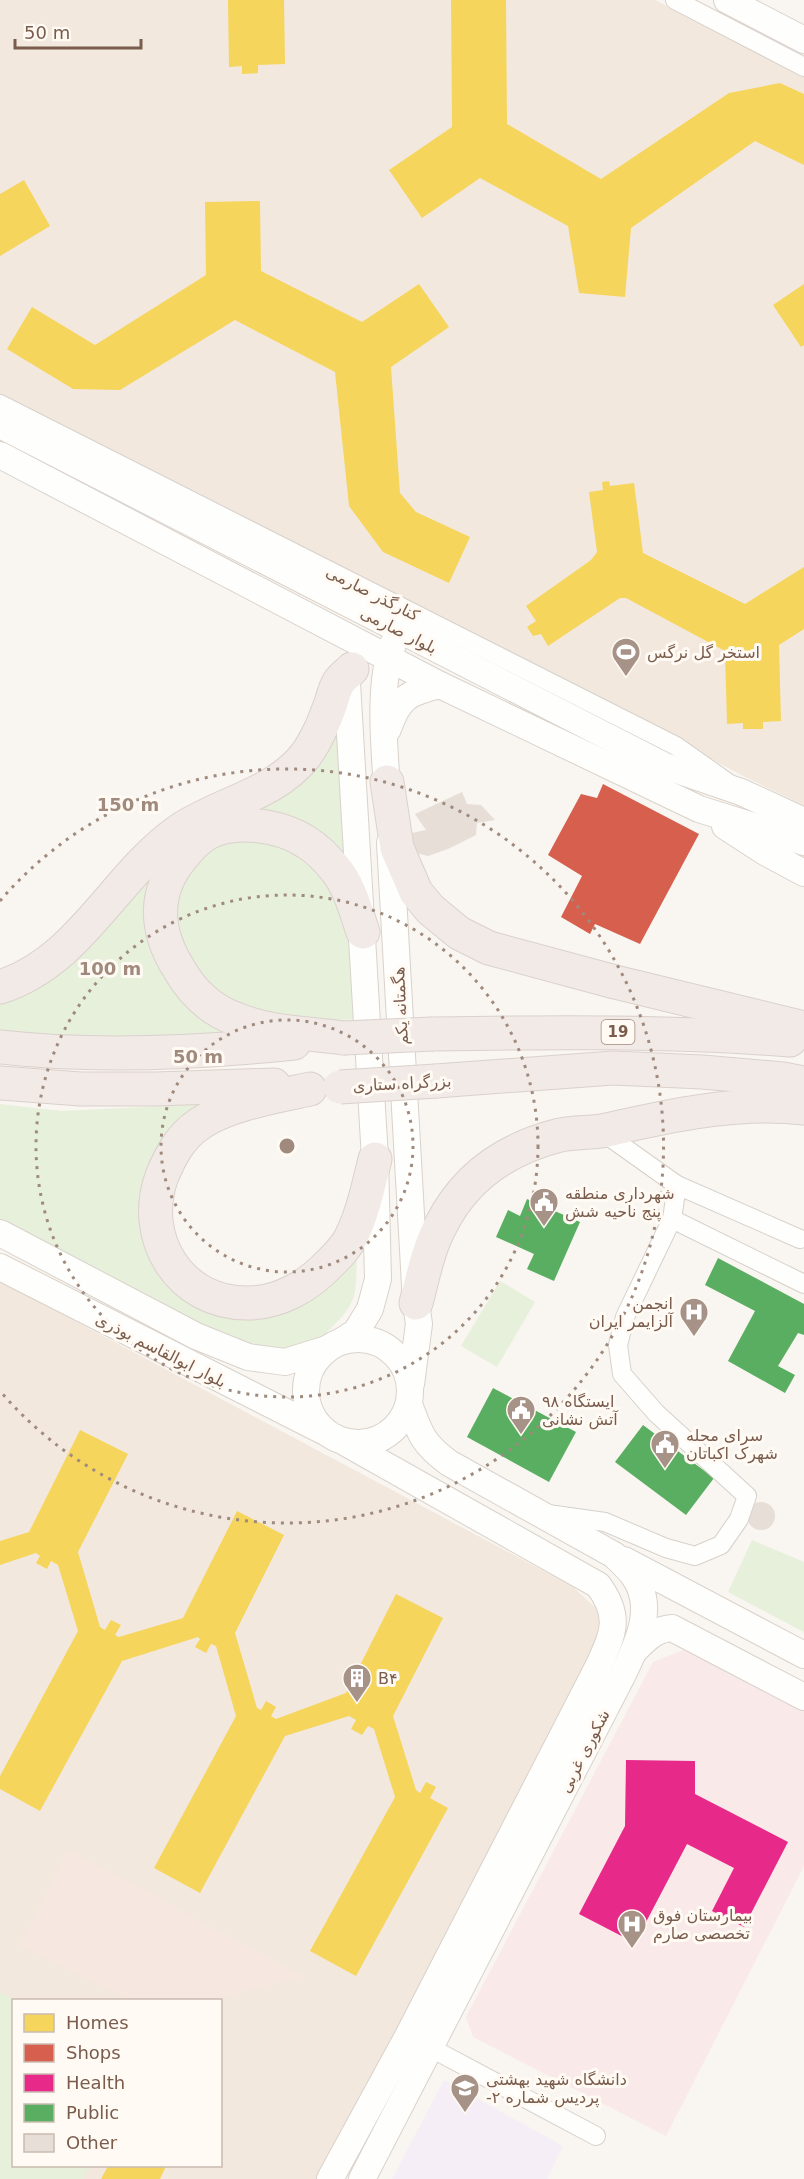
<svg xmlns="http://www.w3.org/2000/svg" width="804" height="2179" font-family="'DejaVu Sans','Noto Naskh Arabic',sans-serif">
<rect width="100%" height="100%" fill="#f9f5f0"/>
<g fill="#f2e8de" fill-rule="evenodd">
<polygon points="0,0 655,0 804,76 804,805 749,779 448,621 0,397"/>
<path d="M0 1281 572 1586 601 1613 602 1630 320 2179H0ZM14 2000H220V2166H14Z"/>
</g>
<polygon fill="#f6e8e1" points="68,1850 303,1976 210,2000 129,2000 20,1945"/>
<polygon fill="#f6eef6" points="444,2080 563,2146 547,2179 392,2179"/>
<polygon fill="#fae9e9" points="686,1649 804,1711 804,1866 666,2136 473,2037 466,2017 653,1662"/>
<g fill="#e7f0db">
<polygon points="340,700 348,879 237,806"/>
<polygon points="225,835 293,844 348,904 356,1019 280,1023 222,1003 174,943 176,878"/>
<polygon points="160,853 164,959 280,1036 0,1038 0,992"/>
<path d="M0 1104 62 1111 209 1104 148 1223 225 1308 357 1249C356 1263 357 1278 355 1292 352 1305 345 1314 336 1323 303 1358 286 1352 242 1345L0 1220Z"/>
<polygon points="500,1281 535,1302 497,1367 461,1346"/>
<polygon points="752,1540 804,1562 804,1632 728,1592"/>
<polygon points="0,1992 15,2000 14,2000 14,2166 90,2166 83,2179 0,2179"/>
</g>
<g fill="#f6d55c">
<polygon points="228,0 284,0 285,64 258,65 258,73 242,74 242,66 229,67"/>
<polygon points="451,0 506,0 507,124 601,179 729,93 780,83 804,94 804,165 755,141 631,228 625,297 579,293 568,226 480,178 422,218 389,170 452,127"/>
<polygon points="24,180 50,226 0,256 0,194"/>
<polygon points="260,201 261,271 362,322 419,284 449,327 391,367 400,493 416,512 470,537 449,583 383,552 349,506 335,372 235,320 120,390 73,389 7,349 32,307 95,345 206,275 205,202"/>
<polygon points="804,284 804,345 801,347 773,305"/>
<polygon points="609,481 610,486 634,483 643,553 745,604 804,567 804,629 779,645 781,721 763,722 763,729 743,729 743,723 727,724 725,651 626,598 620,598 548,646 541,634 533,636 527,627 536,621 526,606 591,560 597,552 589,492 603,490 602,482"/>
<polygon points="80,1430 128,1454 78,1552 100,1627 105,1630 111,1620 121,1625 115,1635 119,1637 183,1618 237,1511 284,1535 235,1633 257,1708 261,1710 266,1701 276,1707 271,1716 276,1719 346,1693 396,1594 443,1618 393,1716 416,1790 420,1793 426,1782 436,1787 430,1798 448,1808 356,1976 310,1951 395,1797 374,1729 368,1726 362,1735 351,1729 356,1720 349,1716 285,1736 200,1893 154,1868 236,1716 216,1646 211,1644 206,1653 195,1647 200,1639 198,1637 122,1661 40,1811 0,1789 0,1776 78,1631 58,1565 51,1561 47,1569 36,1563 40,1556 36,1553 0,1565 0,1541 29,1532"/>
<polygon points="108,2166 166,2166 160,2179 101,2179"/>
</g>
<polygon fill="#d6604d" points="603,784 699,834 640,944 595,924 590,934 561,917 582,876 548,855 581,794 597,798"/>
<polygon fill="#e7298a" points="626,1760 695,1761 695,1794 788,1842 744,1927 712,1911 734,1868 687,1844 635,1943 579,1914 625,1826"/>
<g fill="#5aae61">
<polygon points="527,1199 580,1222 554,1281 527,1269 534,1254 496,1237 508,1210 520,1216"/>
<polygon points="718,1258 804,1304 804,1335 798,1333 778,1366 795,1375 785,1393 728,1361 755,1311 705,1285"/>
<polygon points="493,1388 576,1432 549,1482 467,1437"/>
<polygon points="643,1425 714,1478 686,1515 615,1462"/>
</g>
<g fill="#e6ded7">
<polygon points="462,792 467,804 481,805 495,820 477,823 476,835 448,849 428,856 416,853 411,845 412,833 426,830 415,814"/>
<circle cx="761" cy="1516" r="14"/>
</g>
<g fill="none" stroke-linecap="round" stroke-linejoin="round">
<g stroke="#d7d1cb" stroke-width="20">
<g id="street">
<polyline points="675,0 804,67"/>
<polyline points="0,404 676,746 727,782"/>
<polyline points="677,1185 800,1239"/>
<polyline points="672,1219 804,1284"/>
<polyline points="548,1514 605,1522 666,1548 695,1556 721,1545 739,1519 747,1496 656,1413 622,1374 618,1345 625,1317 672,1219 677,1185 601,1131"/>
<polyline points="431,2048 596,2136"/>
</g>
</g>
<g stroke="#d9d2cb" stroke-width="28">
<g id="secondary">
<polyline points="727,0 804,40"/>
<polyline points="0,425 665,766 741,792 804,821"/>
<polyline points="0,455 440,685 699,809 804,842"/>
<path d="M388 729C399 697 408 693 440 685"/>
<path d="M388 801C385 756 377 685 393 644"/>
<polyline points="725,826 765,852 804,873"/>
<polyline points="390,843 416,1303 419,1324 411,1384"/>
<polyline points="0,1233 196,1336 248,1357 285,1362 327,1349"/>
<polyline points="0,1267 323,1431"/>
<circle cx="358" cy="1391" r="52"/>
<polyline points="342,1341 356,1332 370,1309 378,1279 375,1159 347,683 352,669"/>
<polyline points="624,1560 804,1655"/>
<path d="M636 1649C647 1638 656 1629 672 1628L804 1697"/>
<path d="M330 2179 408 2036 598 1667C613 1634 622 1617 598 1585L346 1443"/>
<path d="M362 2179 622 1676C637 1645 657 1607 633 1575 628 1568 620 1561 614 1555L449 1463C423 1444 420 1434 409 1404"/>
</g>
</g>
<g stroke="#dad1cc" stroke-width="35">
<g id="highway">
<polyline points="387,782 397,848 416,892 430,909 459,933 489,948 615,982 804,1028"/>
<path d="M0 987C81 961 114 876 180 830 220 803 274 795 305 756 317 740 324 722 331 703 333 696 335 688 339 682 342 677 348 673 352 669"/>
<path d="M433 1034C552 1032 671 1031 790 1040"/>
<path d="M343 1038C308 1033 269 1033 236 1019 211 1010 192 992 179 969 155 931 152 892 183 856 189 848 197 840 206 834 233 818 280 825 306 842 318 849 328 860 336 870 350 887 356 912 363 932"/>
<path d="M0 1047C97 1058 197 1053 294 1043"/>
<polyline points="436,1081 613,1068 702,1072 783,1079 804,1083"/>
<polyline points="0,1083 81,1089 156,1089 274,1085"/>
<path d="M310 1089C277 1096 225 1105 198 1125 180 1137 170 1157 162 1176 139 1238 180 1304 248 1303 279 1303 308 1286 328 1265 337 1256 346 1248 351 1237 363 1213 369 1184 375 1159"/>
<path d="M416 1303C423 1277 428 1249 441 1225 466 1175 508 1148 560 1135 574 1132 588 1133 601 1131 609 1130 616 1128 624 1126 683 1113 743 1101 804 1108"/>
</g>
</g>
<use href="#street" stroke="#fefefd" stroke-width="18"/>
<use href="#secondary" stroke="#fefefd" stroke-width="26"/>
<use href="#highway" stroke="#f2eae7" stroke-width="33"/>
<g stroke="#dad1cc" stroke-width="35" stroke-linecap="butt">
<g id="highway-bridge">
<polyline points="343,1038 433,1034"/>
<polyline points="340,1087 436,1081"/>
</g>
</g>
<use href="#highway-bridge" stroke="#f2eae7" stroke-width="33"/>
</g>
<g fill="none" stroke="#9f8a7d" stroke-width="3" stroke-dasharray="3 6">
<circle cx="287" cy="1146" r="126"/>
<circle cx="287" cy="1146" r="251"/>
<path d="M0 901A377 377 0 1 1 0 1391"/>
</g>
<defs>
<g id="stadium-pin" transform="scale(1.5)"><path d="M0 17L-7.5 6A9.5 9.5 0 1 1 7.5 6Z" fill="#a69286" stroke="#fffaf3"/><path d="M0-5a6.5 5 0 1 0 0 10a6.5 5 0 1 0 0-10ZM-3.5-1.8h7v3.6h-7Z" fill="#fff"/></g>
<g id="civic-pin" transform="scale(1.5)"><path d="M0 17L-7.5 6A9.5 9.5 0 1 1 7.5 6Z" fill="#a69286" stroke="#fffaf3"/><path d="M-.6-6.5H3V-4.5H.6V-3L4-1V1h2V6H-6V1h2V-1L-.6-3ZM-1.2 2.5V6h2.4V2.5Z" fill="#fff"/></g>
<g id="hospital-pin" transform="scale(1.5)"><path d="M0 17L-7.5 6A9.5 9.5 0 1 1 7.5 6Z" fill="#a69286" stroke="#fffaf3"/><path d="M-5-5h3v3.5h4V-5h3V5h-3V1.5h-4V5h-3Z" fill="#fff"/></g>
<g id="building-pin" transform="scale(1.5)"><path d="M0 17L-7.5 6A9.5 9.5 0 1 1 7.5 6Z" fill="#a69286" stroke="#fffaf3"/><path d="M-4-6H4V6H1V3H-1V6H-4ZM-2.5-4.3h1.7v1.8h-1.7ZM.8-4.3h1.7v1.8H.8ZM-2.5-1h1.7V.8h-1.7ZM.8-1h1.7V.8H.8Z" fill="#fff"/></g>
<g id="university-pin" transform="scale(1.5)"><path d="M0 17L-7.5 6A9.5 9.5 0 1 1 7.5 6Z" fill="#a69286" stroke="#fffaf3"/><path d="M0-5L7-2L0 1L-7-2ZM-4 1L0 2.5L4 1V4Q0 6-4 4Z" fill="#fff"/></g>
</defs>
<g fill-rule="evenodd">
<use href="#stadium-pin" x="626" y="652"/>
<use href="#civic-pin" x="544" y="1202"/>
<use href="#hospital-pin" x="694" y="1312"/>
<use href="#civic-pin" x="521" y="1410"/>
<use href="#civic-pin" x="665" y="1444"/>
<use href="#building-pin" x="357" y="1678"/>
<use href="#hospital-pin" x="632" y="1924"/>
<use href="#university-pin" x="465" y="2088"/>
</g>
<g text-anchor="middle" stroke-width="6" stroke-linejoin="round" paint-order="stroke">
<rect fill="#fffaf3" stroke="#a28b7f" stroke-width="1.5" x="601.5" y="1020" width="33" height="24" rx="4.5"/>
<g font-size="15" font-weight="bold" fill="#7a5c4d">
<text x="618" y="1037">19</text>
</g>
<g font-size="16" fill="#7a5c4d" stroke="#fffaf3">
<text transform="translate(373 593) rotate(27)" y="6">کنارگذر صارمی</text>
<text transform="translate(399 630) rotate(27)" y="6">بلوار صارمی</text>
<text transform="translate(400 1006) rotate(-93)" y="6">هگمتانه یکم</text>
<text transform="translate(402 1083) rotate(-3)" y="6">بزرگراه ستاری</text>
<text transform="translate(161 1350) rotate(27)" y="6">بلوار ابوالقاسم بوذری</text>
<text transform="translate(584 1751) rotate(-63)" y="6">شکوری غربی</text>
</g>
<g font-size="16" fill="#7a5c4d" stroke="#fffaf3" text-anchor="start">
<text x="647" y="658">استخر گل نرگس</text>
<text x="565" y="1199">شهرداری منطقه<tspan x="565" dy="18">پنج ناحیه شش</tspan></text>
<text x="673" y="1309" text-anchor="end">انجمن<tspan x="673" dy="18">آلزایمر ایران</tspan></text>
<text x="542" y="1407">ایستگاه ۹۸<tspan x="542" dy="18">آتش نشانی</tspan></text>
<text x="686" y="1441">سرای محله<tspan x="686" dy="18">شهرک اکباتان</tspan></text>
<text x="378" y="1684">B۴</text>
<text x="653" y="1921">بیمارستان فوق<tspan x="653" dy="18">تخصصی صارم</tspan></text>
<text x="486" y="2085">دانشگاه شهید بهشتی<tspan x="486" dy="18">-پردیس شماره ۲</tspan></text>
</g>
</g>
<circle cx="287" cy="1146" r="9" fill="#9f8a7d" stroke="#fffaf3" stroke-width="3"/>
<g font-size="18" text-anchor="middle" font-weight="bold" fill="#9f8a7d" stroke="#fffaf3" stroke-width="6" stroke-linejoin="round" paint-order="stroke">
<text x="128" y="811">150 m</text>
<text x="110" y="975">100 m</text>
<text x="198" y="1063">50 m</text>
</g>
<rect x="12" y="1999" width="210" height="168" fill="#fffaf3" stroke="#cabbb1" stroke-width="1.5"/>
<rect x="24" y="2014" width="30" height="18" fill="#f6d55c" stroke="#cabbb1" stroke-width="1.5"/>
<text x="66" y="2029" font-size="18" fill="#7a5c4d">Homes</text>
<rect x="24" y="2044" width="30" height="18" fill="#d6604d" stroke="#cabbb1" stroke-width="1.5"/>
<text x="66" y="2059" font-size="18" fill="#7a5c4d">Shops</text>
<rect x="24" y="2074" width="30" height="18" fill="#e7298a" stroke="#cabbb1" stroke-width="1.5"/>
<text x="66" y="2089" font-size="18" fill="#7a5c4d">Health</text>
<rect x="24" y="2104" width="30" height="18" fill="#5aae61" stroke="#cabbb1" stroke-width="1.5"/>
<text x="66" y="2119" font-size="18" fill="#7a5c4d">Public</text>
<rect x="24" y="2134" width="30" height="18" fill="#e6ded7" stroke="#cabbb1" stroke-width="1.5"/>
<text x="66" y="2149" font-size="18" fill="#7a5c4d">Other</text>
<path d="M15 39v9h126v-9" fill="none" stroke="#7a5c4d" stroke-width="3"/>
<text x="24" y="39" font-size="18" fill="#7a5c4d" stroke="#fffaf3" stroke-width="4.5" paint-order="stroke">50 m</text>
</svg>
